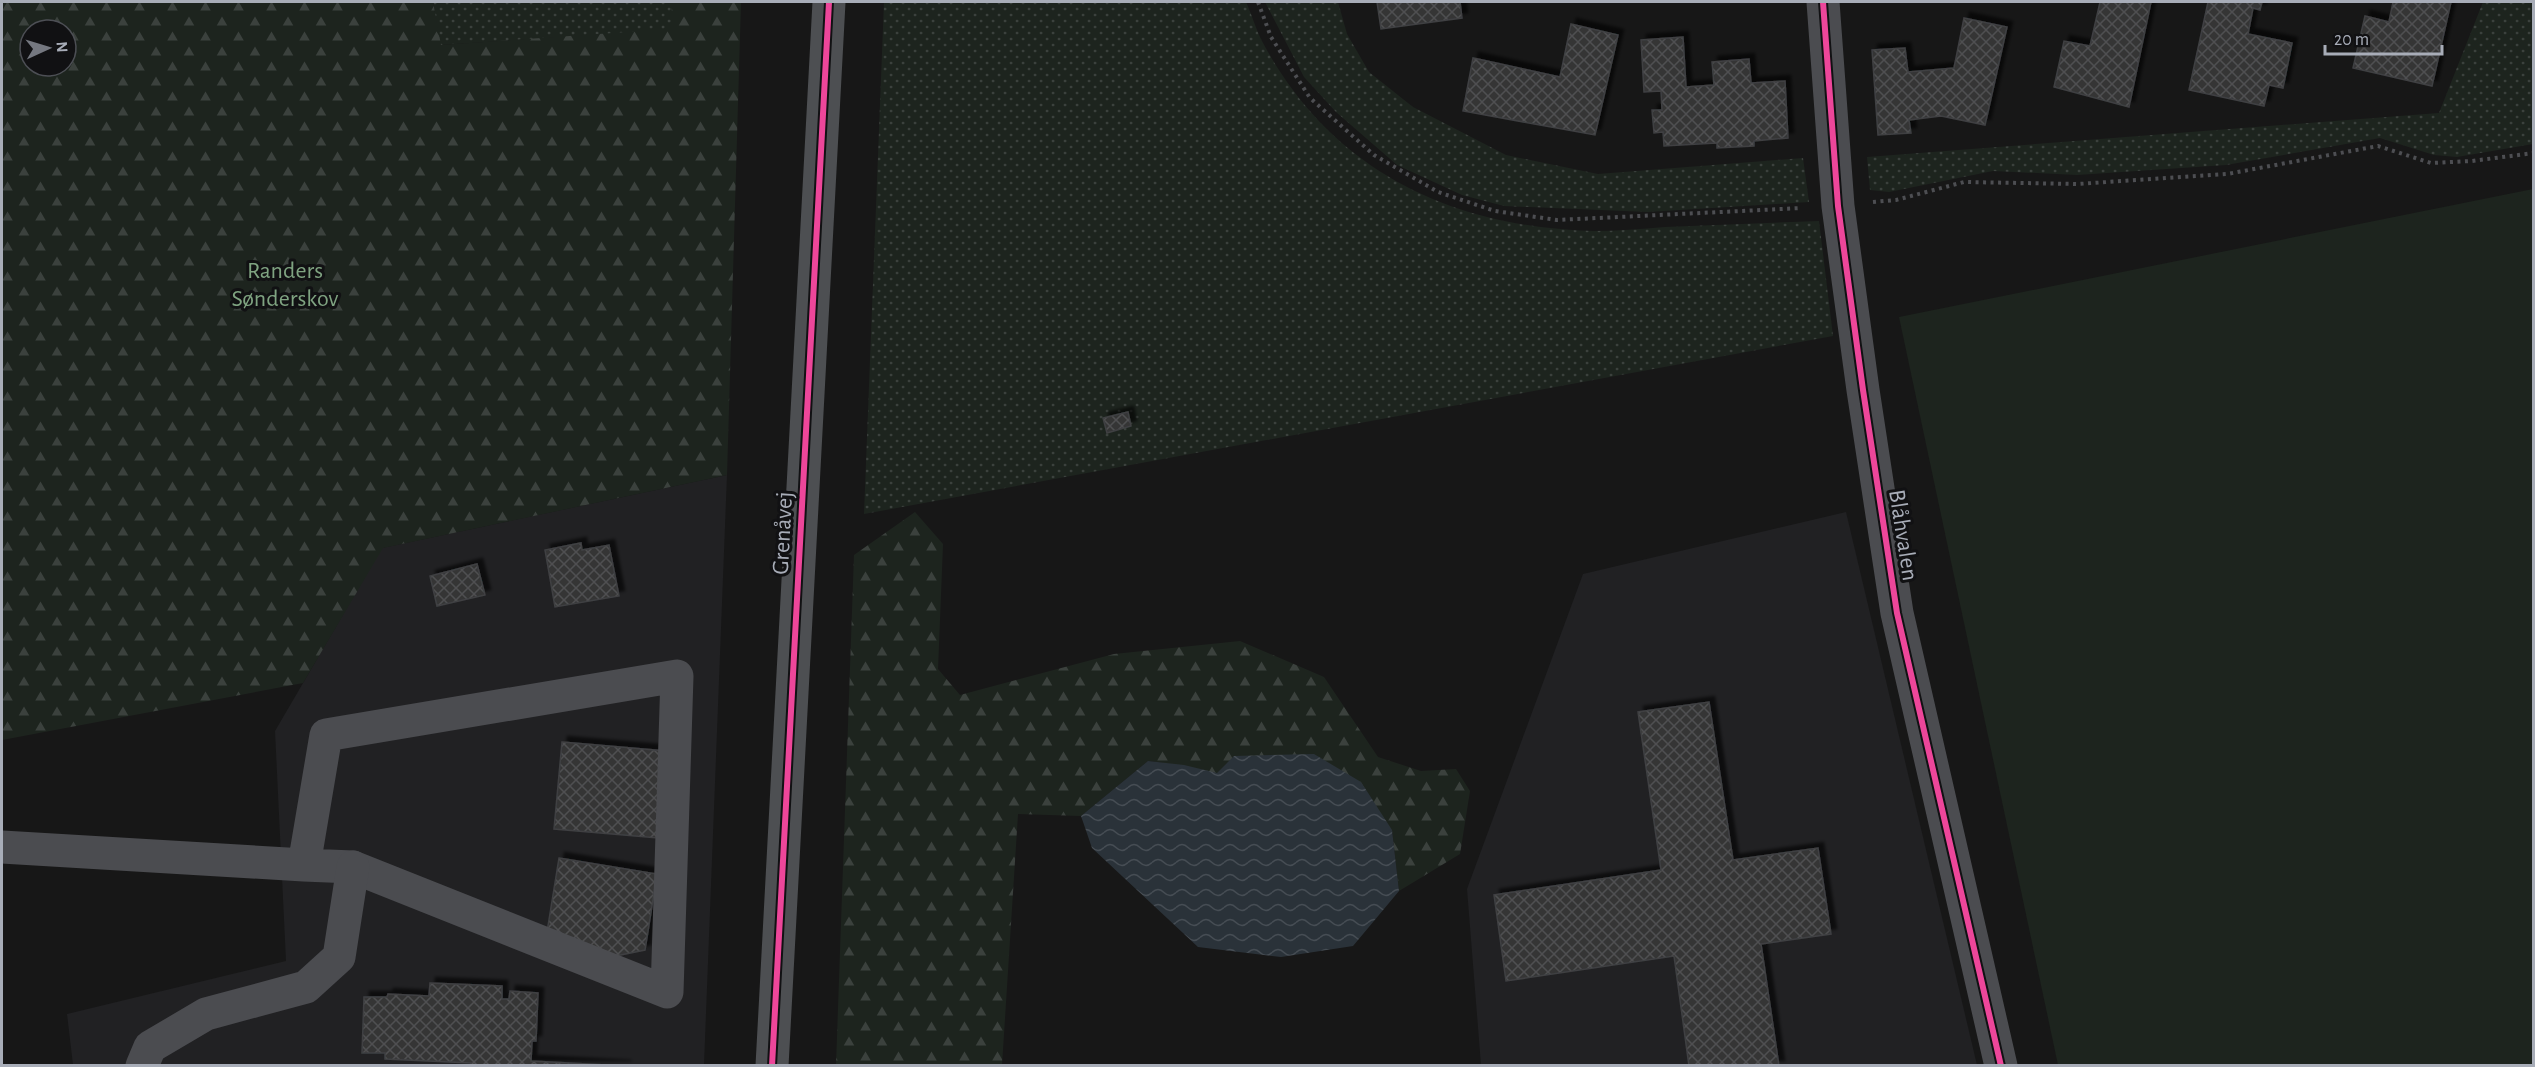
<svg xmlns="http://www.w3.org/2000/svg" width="2535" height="1067" font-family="'Alegreya Sans',sans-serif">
<defs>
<pattern id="green-dots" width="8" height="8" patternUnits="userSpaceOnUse" patternTransform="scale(1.5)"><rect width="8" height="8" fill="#1d241e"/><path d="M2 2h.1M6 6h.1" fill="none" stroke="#3b413d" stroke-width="1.8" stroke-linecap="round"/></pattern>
<pattern id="forest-firs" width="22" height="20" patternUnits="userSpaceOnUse" patternTransform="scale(1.5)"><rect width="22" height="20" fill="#1d241e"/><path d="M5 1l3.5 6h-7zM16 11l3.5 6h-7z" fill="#3b413d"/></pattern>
<pattern id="water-waves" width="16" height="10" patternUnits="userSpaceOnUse" patternTransform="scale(1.5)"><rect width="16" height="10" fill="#2a3239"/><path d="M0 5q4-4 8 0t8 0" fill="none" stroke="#464d54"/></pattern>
<pattern id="building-cross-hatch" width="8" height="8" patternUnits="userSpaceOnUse" patternTransform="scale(1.5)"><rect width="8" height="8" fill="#353536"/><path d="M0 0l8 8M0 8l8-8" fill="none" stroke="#4f5051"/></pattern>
<filter id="shadow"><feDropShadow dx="5.5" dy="-5.5" stdDeviation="1.5" flood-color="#0009"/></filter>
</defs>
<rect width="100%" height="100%" fill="#171717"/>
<g fill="#212123">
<polygon points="727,475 704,1065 73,1065 67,1014 286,961 275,731 382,548"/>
<polygon points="1846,512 1977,1065 1481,1065 1467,889 1583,574"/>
</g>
<g fill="url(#green-dots)">
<polygon points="433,2 673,2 672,30 440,45"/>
<path d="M884 2H1246C1252 15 1256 30 1263 43 1332 171 1451 227 1593 231 1617 231 1641 229 1665 227 1717 225 1768 223 1819 221L1833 336 864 514Z"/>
<polygon points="1265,2 1338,2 1347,34 1369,72 1413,107 1506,155 1598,174 1803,158 1809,202 1648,212 1504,206 1462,195 1397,165 1336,112 1304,77"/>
<polygon points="2483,2 2533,2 2533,144 2457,157 2434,155 2380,138 2226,165 2077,175 1993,171 1889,192 1870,190 1867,157 2439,113"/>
</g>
<g fill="url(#forest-firs)" fill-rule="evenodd">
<path d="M2 2H433L441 45 671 29 672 2H741L727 475 383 548 303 683 2 740ZM30 30H66V66H30Z"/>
<path d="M915 512 943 544 938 669 960 695 1114 654 1240 641 1324 677 1378 757 1421 771 1456 769 1470 791 1460 854 1399 891 1392 830C1312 804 1232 770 1148 761L1081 816 1018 814 1002 1065 836 1066 854 555Z"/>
</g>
<polygon fill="#1d241e" points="2533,189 2533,1065 2058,1065 1899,317"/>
<polygon fill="url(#water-waves)" points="1314,754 1361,782 1392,830 1399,891 1353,946 1281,957 1198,947 1092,848 1081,816 1148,761 1184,765 1217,773 1234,756"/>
<g fill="url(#building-cross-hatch)" stroke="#3f4043" stroke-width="1.5" filter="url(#shadow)">
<polygon points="1377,2 1460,2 1462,18 1381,29"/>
<polygon points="2100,2 2151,2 2129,107 2054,87 2064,41 2090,46"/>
<polygon points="2208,2 2262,2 2260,10 2253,8 2248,34 2292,43 2283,88 2269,85 2264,106 2189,90"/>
<polygon points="2393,2 2451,2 2432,86 2353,68 2365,16 2389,22"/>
<polygon points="1964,18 2007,27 1985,125 1941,116 1909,120 1911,133 1878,135 1872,50 1905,48 1908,72 1954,68"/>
<polygon points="1571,24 1618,35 1595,135 1463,111 1473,58 1560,77"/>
<polygon points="1683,37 1686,87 1714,85 1712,62 1749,59 1751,83 1785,81 1788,138 1754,141 1754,146 1717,148 1717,143 1664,146 1663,132 1654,133 1652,110 1662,110 1661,91 1644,92 1641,40"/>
<polygon points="1128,412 1131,426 1107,433 1103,418"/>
<polygon points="581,543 582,550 609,545 619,596 555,607 545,550"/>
<polygon points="477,564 485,595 437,606 430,576"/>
<polygon points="1709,702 1733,860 1818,848 1831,934 1761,944 1779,1066 1689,1066 1674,956 1506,981 1494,895 1661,870 1638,712"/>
<polygon points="562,742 666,751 658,838 554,829"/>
<polygon points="559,858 657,874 645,950 606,958 547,932"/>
<polygon points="430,983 502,986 502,999 509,999 510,991 538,993 536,1041 532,1041 531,1061 626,1066 471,1066 471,1063 385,1059 385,1053 362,1053 364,997 387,997 388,994 429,996"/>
</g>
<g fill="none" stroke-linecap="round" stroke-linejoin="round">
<g stroke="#4d4e52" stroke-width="4" stroke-dasharray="3 4.5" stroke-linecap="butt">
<polyline points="1258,2 1271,37 1310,98 1374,155 1438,192 1495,211 1557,220 1802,208"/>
<polyline points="1873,202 1896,200 1964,182 2078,184 2227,174 2378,146 2431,163 2472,161 2534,153"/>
</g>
<g stroke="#4b4c50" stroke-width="33">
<polyline points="1823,2 1838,206 1863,390 1897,613 2001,1066"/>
<polyline points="2,847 304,865 353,867 667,992 677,676 326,735 304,865"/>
<polyline points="142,1066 150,1047 206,1014 306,987 339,957 353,867"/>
</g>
<polyline stroke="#4d4f52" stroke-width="33" points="772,1066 829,2"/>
<g stroke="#111113" stroke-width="10">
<g id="cycleway">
<polyline points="1823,2 1838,206 1863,390 1897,613 2001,1066"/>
<polyline points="772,1066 829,2"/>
</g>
</g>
<use href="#cycleway" stroke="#ed469a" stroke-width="6"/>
</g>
<g text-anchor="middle" stroke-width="6" stroke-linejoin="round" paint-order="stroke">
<g font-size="24" fill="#7fa381" stroke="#111113">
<text x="285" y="278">Randers<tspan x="285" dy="28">Sønderskov</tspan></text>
</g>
<g font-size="24" fill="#a8adb8" stroke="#111113">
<text transform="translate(782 533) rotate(-87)" y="8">Grenåvej</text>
<text transform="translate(1904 535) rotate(81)" y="8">Blåhvalen</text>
</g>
</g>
<rect width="2535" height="1067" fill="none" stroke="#a8adb8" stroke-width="6"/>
<g transform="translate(48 48) rotate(86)"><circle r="28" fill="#111113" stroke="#4d4f55" stroke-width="1.5"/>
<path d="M0-4.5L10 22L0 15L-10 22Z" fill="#757880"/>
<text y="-9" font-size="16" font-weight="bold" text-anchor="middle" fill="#a8adb8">N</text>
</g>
<path d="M2325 45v9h117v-9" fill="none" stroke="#a8adb8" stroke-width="3"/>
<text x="2334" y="45" font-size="18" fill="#a8adb8" stroke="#111113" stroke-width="4.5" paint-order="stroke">20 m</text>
</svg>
